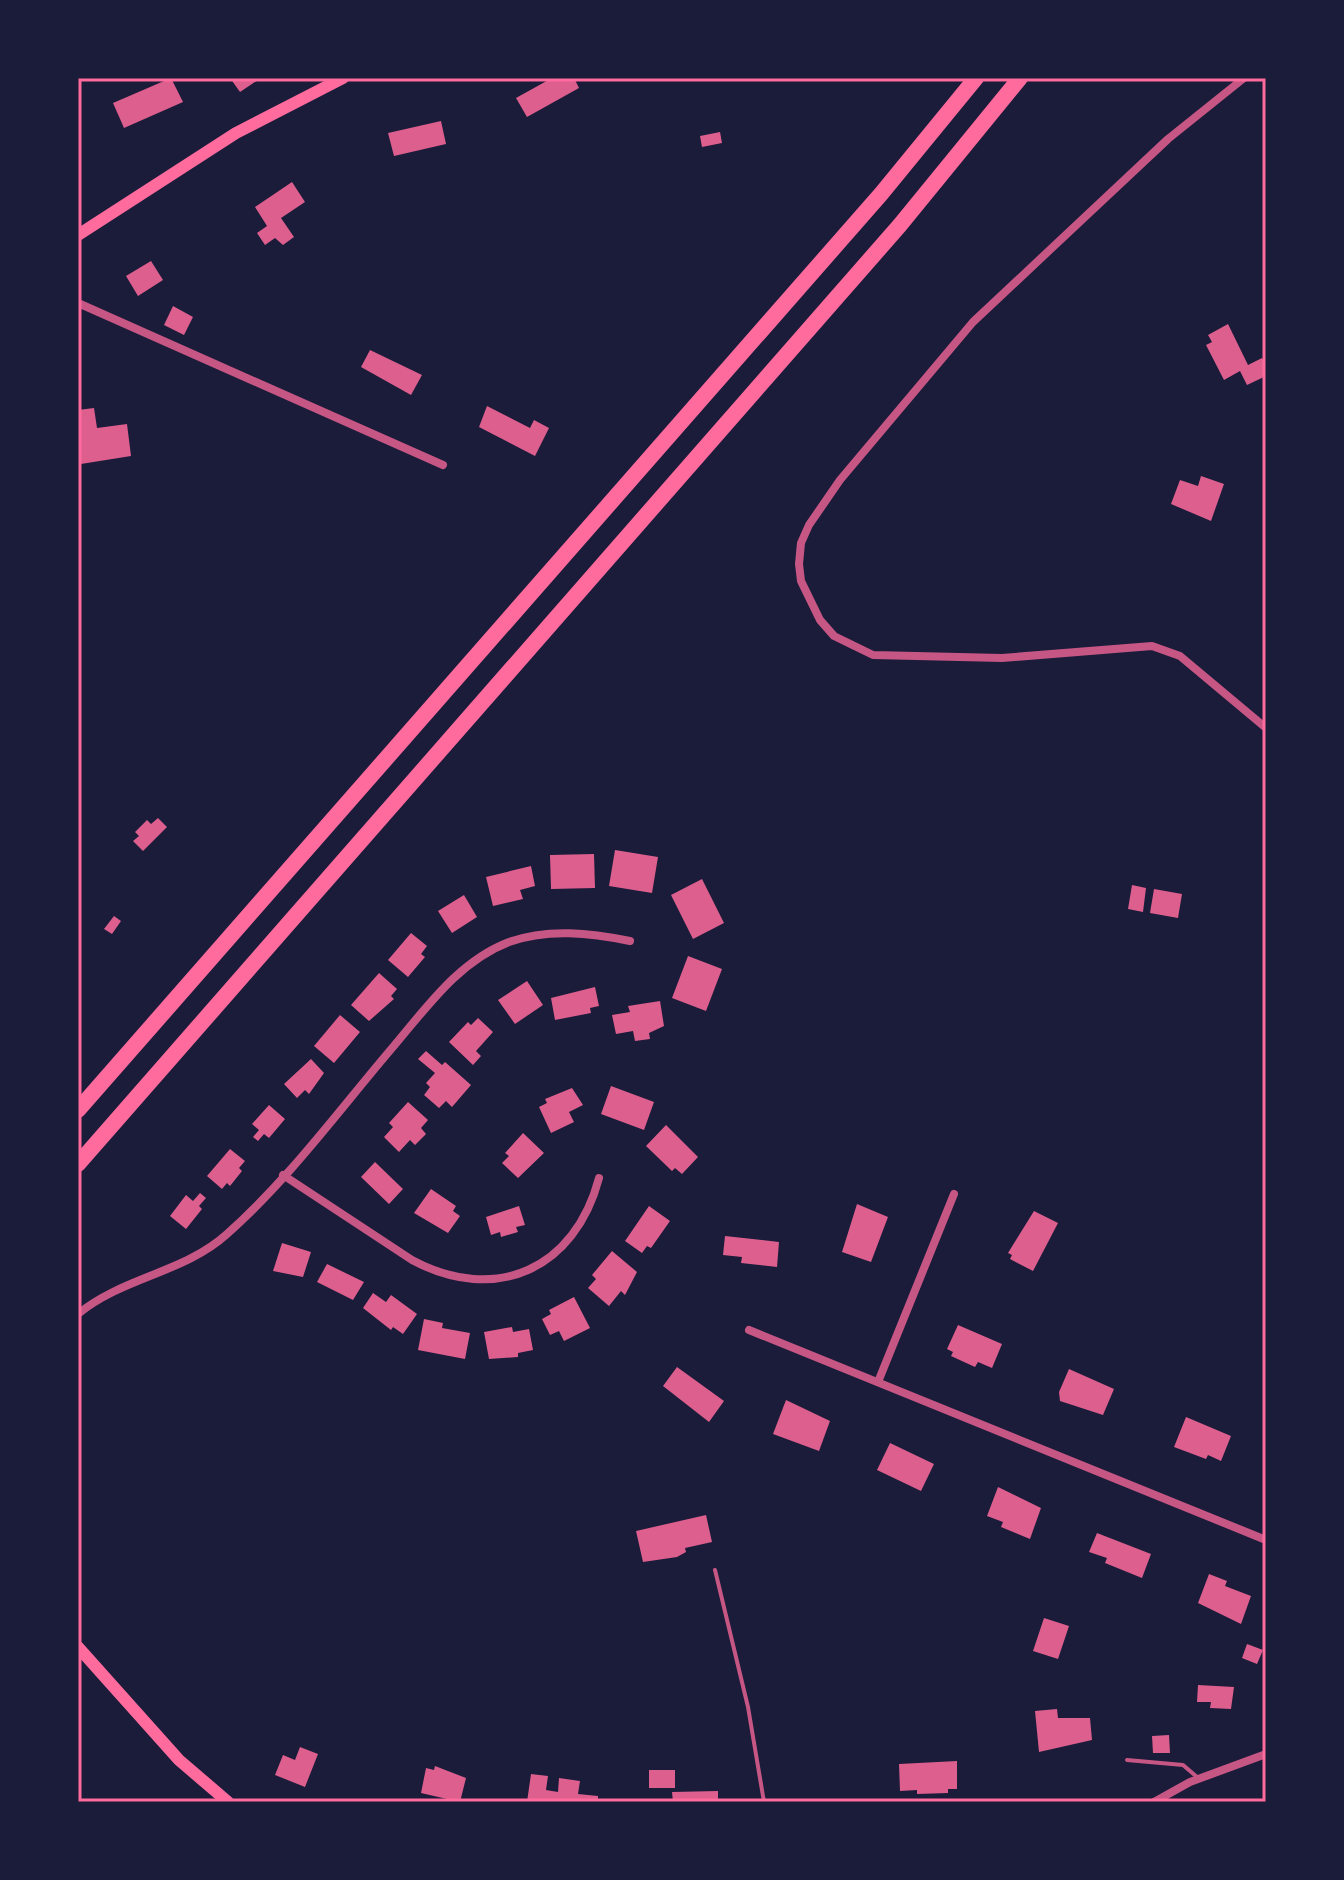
<svg xmlns="http://www.w3.org/2000/svg" width="1344" height="1880" font-family="Ubuntu,sans-serif">
<rect width="100%" height="100%" fill="#1b1b3a"/>
<g fill="#dd5f8e">
<polygon points="171,78 183,102 124,128 113,103"/>
<polygon points="230,78 261,78 240,92"/>
<polygon points="552,78 574,78 579,88 527,117 516,98"/>
<polygon points="441,121 446,144 394,156 388,133"/>
<polygon points="720,132 722,143 702,147 700,136"/>
<polygon points="292,182 305,202 281,218 294,237 283,245 275,238 265,245 257,233 267,226 255,207"/>
<polygon points="151,261 163,280 138,296 126,276"/>
<polygon points="173,306 193,317 184,335 164,325"/>
<polygon points="1228,324 1248,365 1262,358 1266,365 1266,376 1247,385 1240,371 1224,380 1206,345 1212,342 1208,335"/>
<polygon points="370,350 422,375 411,395 361,367"/>
<polygon points="487,406 530,428 534,420 549,428 535,456 479,427"/>
<polygon points="94,408 97,428 127,424 131,456 81,464 78,410"/>
<polygon points="1201,476 1224,484 1211,521 1171,504 1180,480 1198,486"/>
<polygon points="158,818 167,827 143,851 133,841 139,836 135,832 147,820 151,824"/>
<polygon points="615,850 658,857 652,893 609,886"/>
<polygon points="594,854 595,888 551,889 550,855"/>
<polygon points="531,866 535,886 520,890 523,899 493,906 486,877"/>
<polygon points="702,879 724,923 693,939 671,895"/>
<polygon points="1132,885 1146,888 1143,912 1128,909"/>
<polygon points="1154,889 1182,894 1178,918 1150,913"/>
<polygon points="464,895 477,917 452,933 438,911"/>
<polygon points="114,916 121,921 112,934 104,929"/>
<polygon points="411,933 427,946 421,954 425,957 408,977 388,960"/>
<polygon points="688,956 722,969 706,1011 672,998"/>
<polygon points="379,973 397,989 391,996 394,999 369,1021 351,1005"/>
<polygon points="527,981 543,1005 515,1024 498,1000"/>
<polygon points="595,987 599,1006 590,1008 591,1013 555,1020 551,998"/>
<polygon points="660,1001 664,1026 649,1033 650,1039 635,1041 633,1031 616,1034 612,1015 630,1012 628,1006"/>
<polygon points="340,1015 360,1032 334,1063 314,1046"/>
<polygon points="478,1018 493,1032 476,1051 481,1056 473,1065 449,1042 468,1022 471,1025"/>
<polygon points="426,1051 442,1065 445,1062 471,1085 452,1107 446,1101 439,1108 424,1095 430,1087 426,1083 435,1073 418,1059"/>
<polygon points="311,1059 324,1073 309,1094 305,1090 297,1098 284,1084"/>
<polygon points="611,1086 654,1102 644,1130 601,1114"/>
<polygon points="572,1088 583,1105 569,1112 574,1122 551,1133 539,1107 547,1103 545,1099"/>
<polygon points="408,1102 428,1120 421,1128 426,1134 415,1145 410,1140 399,1152 384,1137 393,1127 389,1123"/>
<polygon points="269,1105 285,1119 269,1138 264,1134 258,1141 253,1137 259,1130 252,1124"/>
<polygon points="666,1125 698,1157 682,1174 675,1168 672,1171 646,1146"/>
<polygon points="523,1133 544,1153 518,1178 502,1163 509,1156 505,1153"/>
<polygon points="230,1149 245,1161 239,1168 242,1171 230,1186 227,1183 222,1189 207,1176"/>
<polygon points="375,1162 403,1189 389,1204 361,1177"/>
<polygon points="431,1189 456,1206 453,1211 460,1216 448,1233 414,1213"/>
<polygon points="200,1193 206,1198 199,1206 202,1209 186,1229 170,1216 186,1195 193,1201"/>
<polygon points="857,1204 888,1217 871,1262 842,1252"/>
<polygon points="519,1206 525,1225 516,1227 518,1232 501,1237 500,1232 491,1235 486,1217"/>
<polygon points="649,1206 670,1221 651,1248 647,1246 642,1253 625,1241"/>
<polygon points="1034,1211 1058,1223 1033,1271 1010,1259 1012,1255 1008,1253"/>
<polygon points="725,1236 779,1242 777,1267 741,1263 742,1257 723,1255"/>
<polygon points="282,1243 311,1252 303,1277 273,1271"/>
<polygon points="612,1251 637,1272 625,1295 621,1291 609,1306 588,1288 596,1279 592,1275"/>
<polygon points="327,1264 364,1282 353,1300 317,1282"/>
<polygon points="373,1293 386,1302 391,1295 417,1314 403,1334 393,1327 391,1330 363,1308"/>
<polygon points="574,1297 590,1328 564,1341 559,1331 550,1335 542,1319 551,1314 549,1310"/>
<polygon points="424,1319 443,1323 442,1328 470,1333 465,1359 418,1350"/>
<polygon points="958,1325 1002,1344 992,1368 978,1362 975,1367 951,1356 953,1352 947,1349"/>
<polygon points="512,1327 513,1332 529,1329 533,1350 518,1353 518,1357 489,1359 484,1332"/>
<polygon points="677,1367 724,1401 709,1422 663,1386"/>
<polygon points="1069,1369 1114,1389 1103,1415 1060,1401 1059,1392"/>
<polygon points="786,1400 830,1421 819,1451 773,1434"/>
<polygon points="1186,1417 1231,1436 1221,1461 1208,1455 1206,1459 1174,1447"/>
<polygon points="890,1443 934,1464 921,1491 877,1470"/>
<polygon points="998,1487 1041,1508 1030,1539 1001,1527 1003,1522 987,1516"/>
<polygon points="706,1515 712,1542 685,1548 686,1552 677,1557 643,1562 636,1531"/>
<polygon points="1097,1533 1151,1554 1142,1578 1105,1563 1107,1558 1089,1552"/>
<polygon points="1209,1574 1227,1581 1225,1586 1251,1596 1241,1624 1198,1603"/>
<polygon points="1044,1618 1069,1626 1058,1659 1033,1651"/>
<polygon points="1247,1644 1263,1650 1257,1664 1242,1658"/>
<polygon points="1198,1685 1234,1687 1231,1709 1210,1708 1211,1702 1197,1702"/>
<polygon points="1057,1709 1058,1718 1090,1718 1092,1740 1039,1752 1035,1711"/>
<polygon points="1169,1735 1170,1753 1153,1753 1152,1736"/>
<polygon points="300,1747 318,1754 305,1787 275,1775 283,1755 295,1760"/>
<polygon points="957,1761 957,1789 948,1789 948,1793 917,1794 917,1790 900,1791 899,1764"/>
<polygon points="435,1766 466,1778 460,1802 421,1793 426,1768 434,1770"/>
<rect x="649" y="1770" width="26" height="18"/>
<polygon points="531,1774 548,1776 546,1790 558,1792 559,1778 580,1781 578,1794 598,1796 598,1802 527,1802"/>
<polygon points="718,1791 718,1802 673,1802 672,1792"/>
</g>
<g fill="none" stroke-linecap="round" stroke-linejoin="round">
<g stroke="#c65784" stroke-width="4">
<polyline points="715,1570 748,1707 764,1802"/>
<polyline points="1127,1760 1183,1765 1197,1777"/>
</g>
<g stroke="#c65784" stroke-width="8">
<polyline points="1244,78 1168,139 973,322 840,480 809,525 801,543 799,564 801,581 820,620 834,636 873,655 1002,658 1152,646 1180,656 1266,728"/>
<polyline points="78,303 443,465"/>
<path d="M283 1175 412 1260C496 1305 575 1269 599 1178"/>
<path d="M78 1314C123 1277 184 1273 227 1234 289 1179 340 1109 393 1047 427 1007 459 961 509 942 548 928 591 933 630 941"/>
<polyline points="749,1330 1266,1540"/>
<polyline points="878,1382 954,1194"/>
<polyline points="1154,1802 1190,1782 1266,1754"/>
</g>
<g stroke="#ff6b9d" stroke-width="12">
<polyline points="78,235 236,133 343,78"/>
<polyline points="78,1647 179,1760 228,1802"/>
</g>
<g stroke="#ff6b9d" stroke-width="16">
<polyline points="78,1110 881,194 976,78"/>
<polyline points="78,1164 900,225 1020,78"/>
</g>
</g>
<rect width="1344" height="1880" fill="none" stroke="#1b1b3a" stroke-width="160"/>
<rect x="80" y="80" width="1184" height="1720" fill="none" stroke="#ff6b9d" stroke-width="3"/>
</svg>
